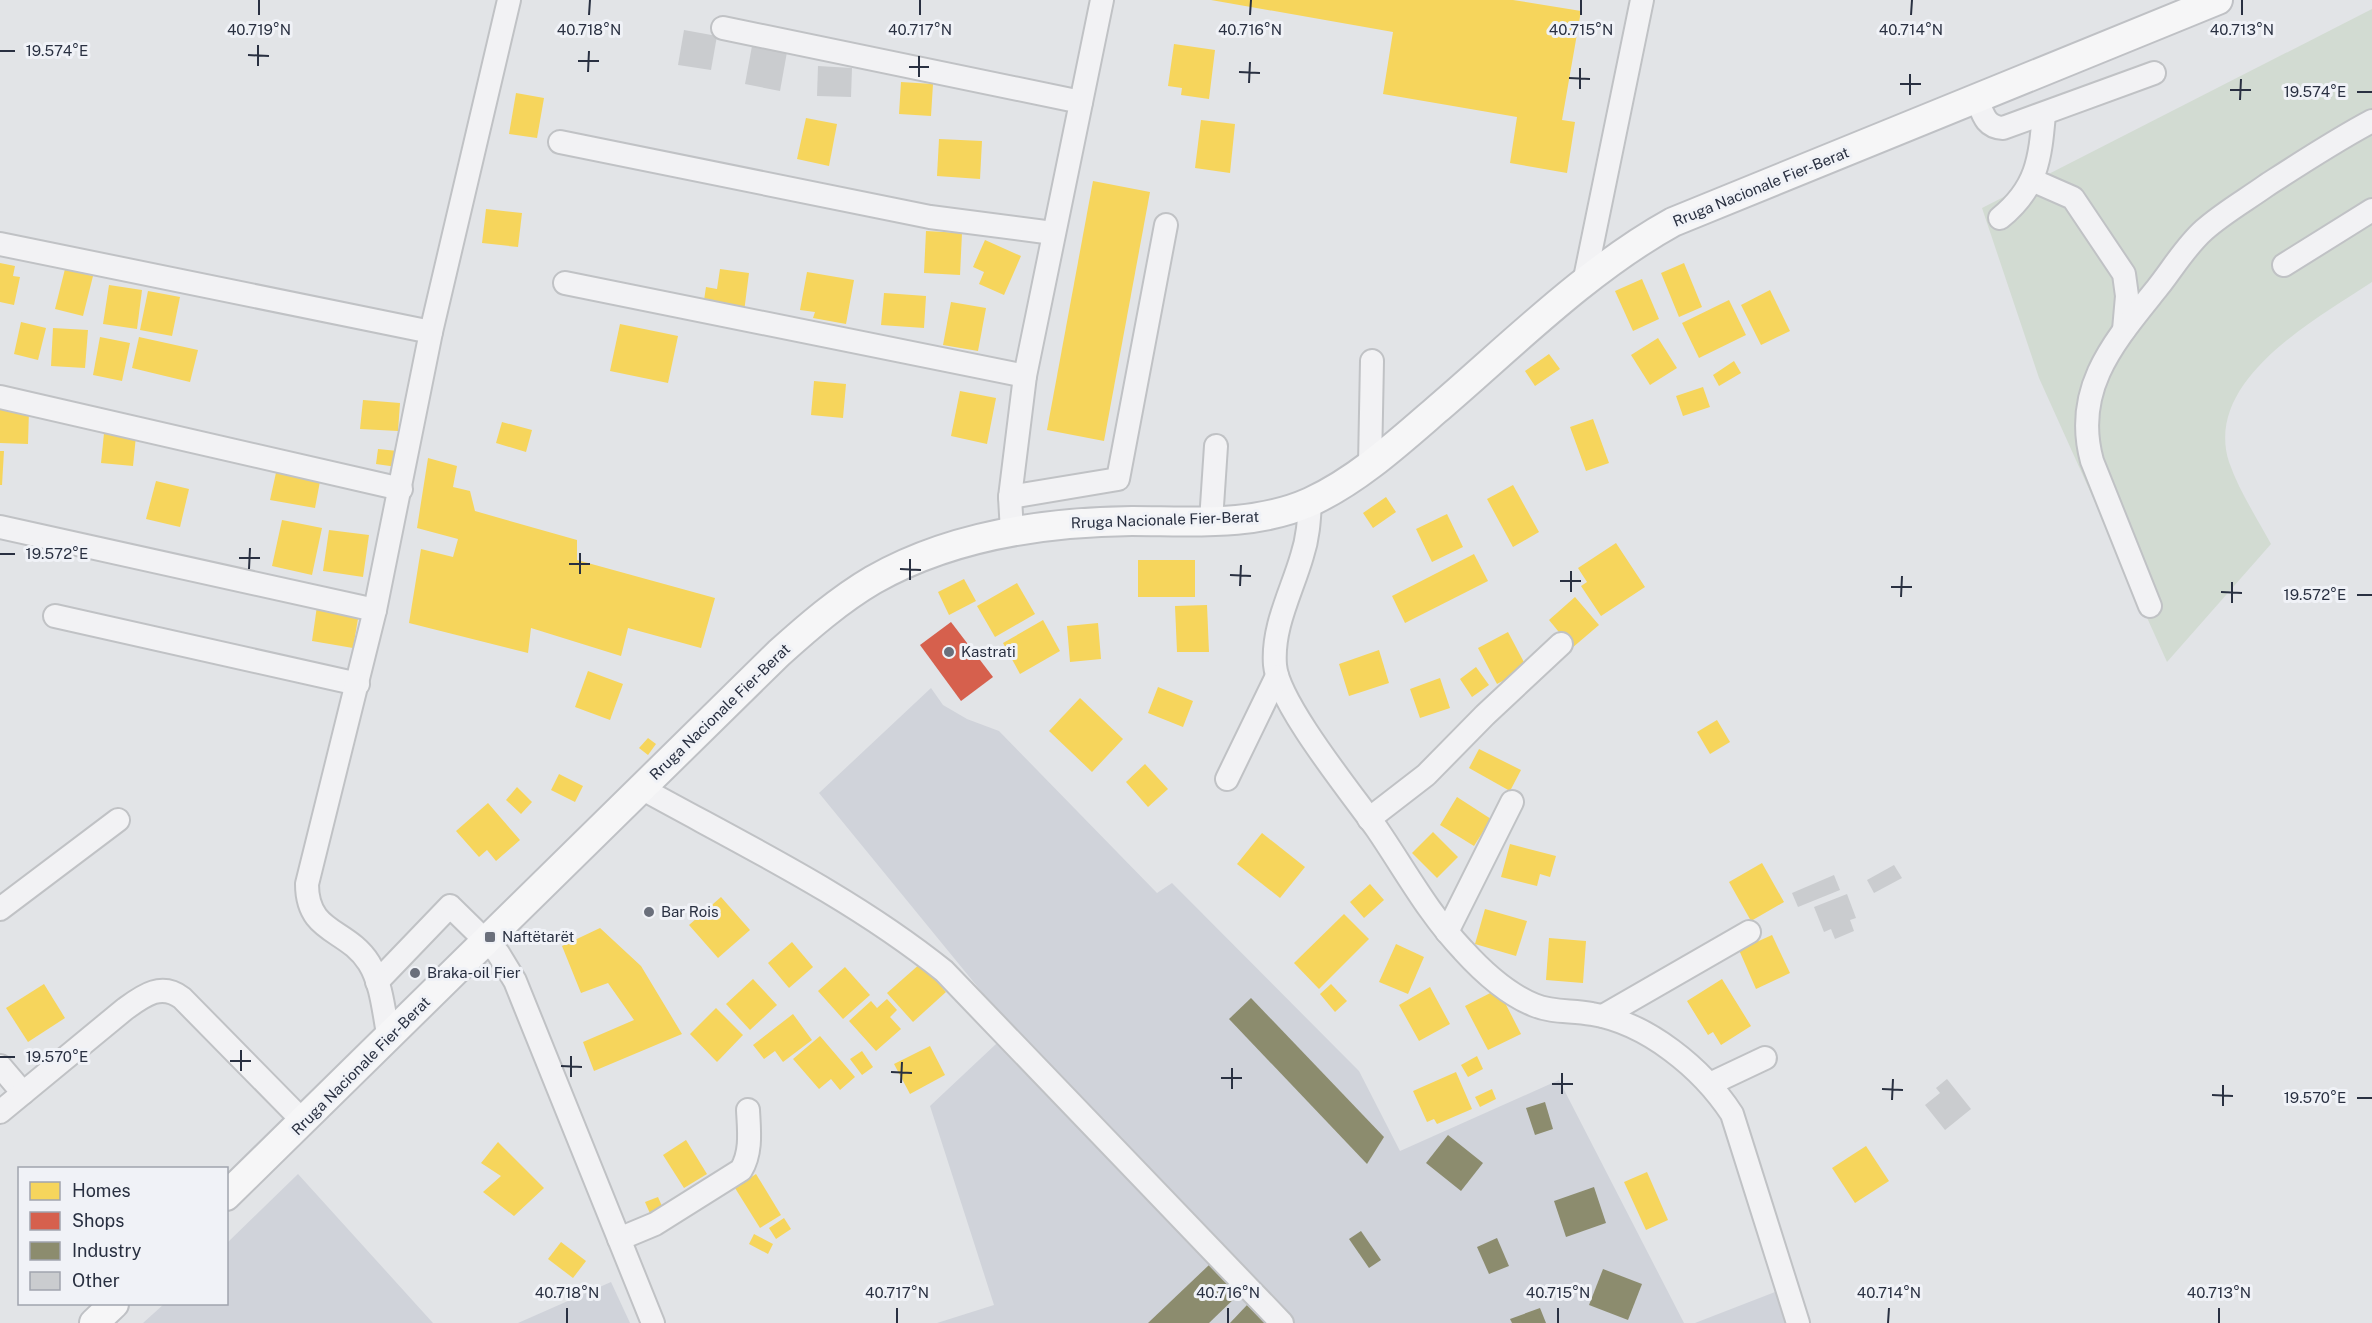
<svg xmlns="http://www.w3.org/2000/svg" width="2372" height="1323" font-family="'Public Sans',sans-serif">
<rect width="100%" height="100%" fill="#e2e4e7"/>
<g fill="#d0d3da">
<polygon points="931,688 943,705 967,719 999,731 1157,893 1172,883 1359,1071 1400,1151 1559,1080 1684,1323 937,1323 994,1305 930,1106 1012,1029 819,793"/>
<polygon points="298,1174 433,1323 143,1323 164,1304 226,1304 227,1243"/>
<polygon points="611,1282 630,1323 518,1323"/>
<polygon points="1775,1292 1786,1323 1695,1323"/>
</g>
<path fill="#d2dbd2" d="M2372 9V282C2316 319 2203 380 2229 462 2239 491 2257 518 2271 544L2167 662 2039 378 1982 208Z"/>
<g fill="#f6d55c">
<polygon points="1211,0 1513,0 1581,11 1562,120 1575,122 1567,173 1510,163 1517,117 1383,94 1393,32"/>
<polygon points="1174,44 1215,50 1209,99 1181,95 1182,88 1168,86"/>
<polygon points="901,82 933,84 931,116 899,114"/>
<polygon points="516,93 544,98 537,138 509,134"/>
<polygon points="806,118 837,124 829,166 797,159"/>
<polygon points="1201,120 1235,124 1230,173 1195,168"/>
<polygon points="939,139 982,141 980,179 937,176"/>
<polygon points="1093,181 1150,192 1104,441 1047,430"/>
<polygon points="486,209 522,213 518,247 482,243"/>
<polygon points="926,231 962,233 960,275 924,273"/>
<polygon points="985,240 1021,256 1004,295 979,284 984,272 973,267"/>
<polygon points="0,263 15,266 13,276 20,277 14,305 0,302"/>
<polygon points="1684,263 1702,307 1679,317 1661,273"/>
<polygon points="65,269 93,276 83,316 55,309"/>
<polygon points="720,269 749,273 744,312 703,307 706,287 717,289"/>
<polygon points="807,272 854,280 846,324 813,318 815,312 800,310"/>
<polygon points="1642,279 1659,319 1633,331 1615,291"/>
<polygon points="109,285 142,290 137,329 103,324"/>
<polygon points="1770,290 1790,331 1761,345 1741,305"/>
<polygon points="148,291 180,297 172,336 140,330"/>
<polygon points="884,293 926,296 924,328 881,325"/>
<polygon points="1729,300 1746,335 1699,358 1682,323"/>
<polygon points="951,302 986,308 978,351 943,345"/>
<polygon points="21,322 46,328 38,360 14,354"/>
<polygon points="620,324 678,336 668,383 610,371"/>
<polygon points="53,328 88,330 85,368 51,366"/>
<polygon points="100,337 130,343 122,381 93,375"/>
<polygon points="139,337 198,350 190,382 132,368"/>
<polygon points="1658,338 1677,368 1650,385 1631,355"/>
<polygon points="1549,354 1560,369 1535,386 1525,371"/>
<polygon points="1734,361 1741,373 1719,386 1713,375"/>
<polygon points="814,381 846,384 843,418 811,415"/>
<polygon points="1703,387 1710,407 1683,416 1676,396"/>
<polygon points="960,391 996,398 987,444 951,436"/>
<polygon points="363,400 400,403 398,431 360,429"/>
<polygon points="0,409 29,410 28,444 0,443"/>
<polygon points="1593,419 1609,463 1586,471 1570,427"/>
<polygon points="502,422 532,430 526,452 496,443"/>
<polygon points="104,433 136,436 133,466 101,463"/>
<polygon points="378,449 398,451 397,467 376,464"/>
<polygon points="0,451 4,451 2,485 0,485"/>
<polygon points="428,458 457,466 453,487 470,491 475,511 577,540 577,560 715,598 701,648 628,628 621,656 531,628 528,653 409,623 421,549 453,557 458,539 417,528"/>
<polygon points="277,468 321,476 315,508 270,500"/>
<polygon points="156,481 189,489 180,527 146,519"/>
<polygon points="1513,485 1539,532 1513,547 1487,499"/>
<polygon points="1386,497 1396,512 1373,528 1363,513"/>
<polygon points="1447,514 1463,547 1432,562 1416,529"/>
<polygon points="282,520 322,528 312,575 272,566"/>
<polygon points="329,530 369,535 363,577 323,571"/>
<polygon points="1616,543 1645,587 1601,616 1581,586 1587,582 1578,568"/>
<polygon points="1474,554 1488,581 1405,623 1392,596"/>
<rect x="1138" y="560" width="57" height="37"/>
<polygon points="964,579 976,601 949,615 938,592"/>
<polygon points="1017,583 1035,614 995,637 977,606"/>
<polygon points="1575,597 1599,625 1572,648 1549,620"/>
<polygon points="1207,605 1209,652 1177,652 1175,606"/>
<polygon points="317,606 359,613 353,648 312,641"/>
<polygon points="1043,620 1060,651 1020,674 1003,643"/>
<polygon points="1098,623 1101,659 1070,662 1067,626"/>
<polygon points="1508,632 1527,668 1497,684 1478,648"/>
<polygon points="1379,650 1389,683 1349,696 1339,664"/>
<polygon points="1476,667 1489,685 1472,697 1460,679"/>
<polygon points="588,671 623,684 610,720 575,707"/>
<polygon points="1440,678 1450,708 1420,718 1410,689"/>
<polygon points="1158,687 1193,701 1183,727 1148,713"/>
<polygon points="1080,698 1123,739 1092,772 1049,731"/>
<polygon points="1717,720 1730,742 1710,754 1697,732"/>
<polygon points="648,738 656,744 648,755 639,748"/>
<polygon points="1479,749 1521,770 1510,791 1469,768"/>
<polygon points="1145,764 1168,789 1148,807 1126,782"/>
<polygon points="559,774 583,786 575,802 551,790"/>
<polygon points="517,787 532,802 521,814 506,800"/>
<polygon points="1457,797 1491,819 1474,846 1440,825"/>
<polygon points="488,803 520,840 496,861 487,850 479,857 456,831"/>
<polygon points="1433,832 1458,857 1437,878 1412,853"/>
<polygon points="1262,833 1305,867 1280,898 1237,864"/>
<polygon points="1510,844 1556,856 1550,877 1540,874 1537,886 1501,877"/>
<polygon points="1762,863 1784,902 1751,921 1729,882"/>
<polygon points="1370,884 1384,900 1364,918 1350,902"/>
<polygon points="721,897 750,930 718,958 689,925"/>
<polygon points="1485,909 1527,921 1516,956 1475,944"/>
<polygon points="1344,914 1369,939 1319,989 1294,963"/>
<polygon points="600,928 641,966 682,1034 594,1071 583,1042 634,1020 608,983 581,993 562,946"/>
<polygon points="1772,935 1790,973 1756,989 1739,950"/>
<polygon points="1549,938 1586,941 1583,983 1546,980"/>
<polygon points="792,942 813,967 789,988 768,963"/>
<polygon points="1396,944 1424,957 1408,994 1379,982"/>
<polygon points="921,963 946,992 913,1022 887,993"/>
<polygon points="845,967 870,995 843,1019 818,991"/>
<polygon points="753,979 777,1005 750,1030 726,1004"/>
<polygon points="1722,979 1751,1026 1721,1045 1713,1032 1708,1035 1687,1001"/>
<polygon points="44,984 65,1018 28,1042 6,1008"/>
<polygon points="1331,984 1347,1001 1335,1012 1320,994"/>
<polygon points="1430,987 1450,1024 1419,1041 1399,1005"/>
<polygon points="1498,989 1521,1034 1488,1050 1465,1006"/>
<polygon points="887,999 897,1010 890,1017 901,1029 876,1051 849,1021 871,1001 877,1008"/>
<polygon points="716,1008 743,1035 717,1062 690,1034"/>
<polygon points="793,1014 812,1040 783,1062 775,1051 764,1059 753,1045"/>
<polygon points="820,1036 855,1077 840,1090 831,1079 819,1089 793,1059"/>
<polygon points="930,1046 945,1075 910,1094 894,1064"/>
<polygon points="862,1051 873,1067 862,1075 850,1059"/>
<polygon points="1477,1056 1483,1069 1468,1077 1461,1065"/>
<polygon points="1456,1072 1472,1109 1437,1124 1434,1119 1427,1122 1413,1091"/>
<polygon points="1492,1089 1496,1099 1480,1107 1475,1097"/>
<polygon points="686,1140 707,1174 684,1188 663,1155"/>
<polygon points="498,1142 544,1188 514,1216 483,1192 501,1176 481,1163"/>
<polygon points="1866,1146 1889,1181 1855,1203 1832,1168"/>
<polygon points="1647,1172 1668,1220 1646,1230 1624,1182"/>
<polygon points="756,1174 781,1215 760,1228 735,1188"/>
<polygon points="658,1197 665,1213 652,1218 645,1202"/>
<polygon points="784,1218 791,1229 776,1239 769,1228"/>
<polygon points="754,1234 773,1244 768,1254 749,1244"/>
<polygon points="561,1242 586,1261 573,1278 548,1259"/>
</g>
<polygon fill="#d6604d" points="951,622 993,677 961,701 920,645"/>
<g fill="#8c8c6e">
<polygon points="1251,998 1384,1137 1367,1164 1229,1019"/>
<polygon points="1545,1102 1553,1129 1535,1135 1526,1108"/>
<polygon points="1448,1135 1483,1163 1461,1191 1426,1163"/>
<polygon points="1594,1187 1606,1223 1566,1237 1554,1201"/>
<polygon points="1361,1231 1381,1260 1369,1268 1349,1239"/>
<polygon points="1497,1238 1509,1266 1489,1274 1477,1247"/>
<polygon points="1209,1265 1238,1295 1209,1323 1148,1323"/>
<polygon points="1603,1269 1642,1284 1628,1320 1589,1305"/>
<polygon points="1247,1305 1266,1323 1230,1323"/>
<polygon points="1540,1308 1546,1323 1512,1323 1510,1319"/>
</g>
<g fill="#cacccf">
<polygon points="684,30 717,36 711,70 678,65"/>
<polygon points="752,46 787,52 780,91 745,84"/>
<polygon points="818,66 852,68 851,97 817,96"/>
<polygon points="1894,865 1902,878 1874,893 1867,880"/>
<polygon points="1834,875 1840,890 1798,907 1792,893"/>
<polygon points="1847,894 1856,918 1850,920 1854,931 1835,939 1831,929 1824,932 1814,907"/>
<polygon points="1947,1079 1971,1109 1945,1130 1925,1105 1940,1093 1936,1088"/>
</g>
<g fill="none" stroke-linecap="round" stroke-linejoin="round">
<g stroke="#c0c2c5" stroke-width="26">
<g id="minor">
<polyline points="723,28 1081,102"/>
<path d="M1977 99C1983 114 1985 127 2003 128L2154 73"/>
<polyline points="560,142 930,217 1053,233"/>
<polyline points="2032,180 2073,198 2124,274 2127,296 2124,330"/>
<path d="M2000 218C2037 188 2040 160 2044 114"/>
<polyline points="0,244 431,332"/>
<polyline points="2284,265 2372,210"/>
<polyline points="565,283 1025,376"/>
<polyline points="1584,283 1642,0"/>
<polyline points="0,397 401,489"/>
<polyline points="1370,464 1372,361"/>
<polyline points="1010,497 1118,479 1166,225"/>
<path d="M1310 502C1309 521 1308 538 1302 556 1292 591 1272 627 1275 665 1278 703 1352 794 1377 829 1405 870 1428 913 1463 950 1482 971 1507 994 1534 1005 1553 1013 1572 1010 1592 1014 1647 1023 1702 1068 1732 1114L1798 1323"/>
<polyline points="1211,521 1216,446"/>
<polyline points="0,527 375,610"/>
<polyline points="1012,532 1010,497 1025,376 1102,0"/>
<path d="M2150 606 2092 461C2072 388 2115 341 2158 287 2173 268 2186 246 2204 230 2223 213 2246 200 2267 185 2301 163 2336 140 2372 121"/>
<polyline points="55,616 358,684"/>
<polyline points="1227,779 1277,676"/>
<path d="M641 788C744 845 852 897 944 971L1282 1323"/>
<polyline points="1369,819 1426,775 1485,715 1561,644"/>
<polyline points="0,909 118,820"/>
<polyline points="1447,932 1512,802"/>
<polyline points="377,982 450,906 498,953 515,981 653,1323"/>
<polyline points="1603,1016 1749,932"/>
<path d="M389 1039C384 1014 382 984 369 963 347 928 307 934 307 884L375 610 431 332 509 0"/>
<polyline points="0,1066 23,1093"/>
<polyline points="1710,1084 1765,1058"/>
<path d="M0 1112 125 1009C143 996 161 982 182 998L304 1122"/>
<path d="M619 1239 655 1224 741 1170C752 1152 749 1130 748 1110"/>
</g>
</g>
<g stroke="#bfc1c5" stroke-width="32">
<g id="major">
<path d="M226 1196 779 653C808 627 839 600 873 580 950 536 1043 522 1132 521 1191 521 1254 527 1310 502 1356 481 1397 444 1435 411 1510 347 1586 270 1673 222L2218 0"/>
<polyline points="94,1323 114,1304"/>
</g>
</g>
<use href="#minor" stroke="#f2f2f4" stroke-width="22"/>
<use href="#major" stroke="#f6f6f7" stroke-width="28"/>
</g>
<path fill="none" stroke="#293041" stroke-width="2" d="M259 15V0M589 15 590 0M920 15V0M1250 15 1251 0M1581 15V0M1911 15 1912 0M2242 15V0M0 51H15M248 55 269 56M578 61H599M258 66V45M909 67H929M588 72 589 51M1239 72 1260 73M919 77V56M1569 78 1590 79M1249 83 1250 62M1900 84H1921M1580 89V68M2230 90H2251M2357 92H2372M1910 95V74M2240 100 2241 79M0 554H15M239 558H260M569 564H590M249 569 250 548M900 569 921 570M580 574V553M1230 575 1251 576M910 580V559M1560 581H1581M1240 586 1241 565M1891 587H1912M1571 592V571M2221 592 2242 593M2357 595H2372M1901 597 1902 576M2232 603V582M0 1057H15M230 1061H251M561 1066 582 1067M241 1071V1050M891 1072 912 1073M571 1077V1056M1221 1078H1242M901 1083 902 1062M1552 1084H1573M1232 1089V1068M1882 1089 1903 1090M1562 1094V1073M2212 1095 2233 1096M2357 1098H2372M1892 1100 1893 1079M2223 1106V1085M567 1323V1308M897 1323V1308M1228 1323V1308M1558 1323V1308M1888 1323 1889 1308M2219 1323V1308"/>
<g fill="#6a6f7b" stroke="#f0f2f7" stroke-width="2">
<circle cx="949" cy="652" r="6"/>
<circle cx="649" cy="912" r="6"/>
<rect x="484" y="931" width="12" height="12" rx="3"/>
<circle cx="415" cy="973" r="6"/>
</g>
<g text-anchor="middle" stroke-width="6" stroke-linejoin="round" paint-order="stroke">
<g font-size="15" fill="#293041" stroke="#f0f2f7">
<text transform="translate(1761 187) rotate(-22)" y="5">Rruga Nacionale Fier-Berat</text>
<text transform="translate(1165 520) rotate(-2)" y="5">Rruga Nacionale Fier-Berat</text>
<text transform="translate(720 712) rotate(-44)" y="5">Rruga Nacionale Fier-Berat</text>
<text transform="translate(361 1066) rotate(-45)" y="5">Rruga Nacionale Fier-Berat</text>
</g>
<g font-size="15" fill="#293041" stroke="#f0f2f7" text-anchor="start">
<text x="961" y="657">Kastrati</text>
<text x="661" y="917">Bar Rois</text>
<text x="502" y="942">Naftëtarët</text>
<text x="427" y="978">Braka-oil Fier</text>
</g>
</g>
<g font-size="15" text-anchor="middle" fill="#293041" stroke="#f0f2f7" stroke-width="6" stroke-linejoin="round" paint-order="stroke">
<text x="259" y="35">40.719°N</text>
<text x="589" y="35">40.718°N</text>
<text x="920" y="35">40.717°N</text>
<text x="1250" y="35">40.716°N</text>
<text x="1581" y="35">40.715°N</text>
<text x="1911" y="35">40.714°N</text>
<text x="2242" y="35">40.713°N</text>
<text x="57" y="56">19.574°E</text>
<text x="2315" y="97">19.574°E</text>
<text x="57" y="559">19.572°E</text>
<text x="2315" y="600">19.572°E</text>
<text x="57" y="1062">19.570°E</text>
<text x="2315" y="1103">19.570°E</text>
<text x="567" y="1298">40.718°N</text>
<text x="897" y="1298">40.717°N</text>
<text x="1228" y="1298">40.716°N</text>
<text x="1558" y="1298">40.715°N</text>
<text x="1889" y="1298">40.714°N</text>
<text x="2219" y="1298">40.713°N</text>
</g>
<rect x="18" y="1167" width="210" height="138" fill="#f0f2f7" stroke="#a0a4ae" stroke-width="1.5"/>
<rect x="30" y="1182" width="30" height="18" fill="#f6d55c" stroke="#a0a4ae" stroke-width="1.5"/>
<text x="72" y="1197" font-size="18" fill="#293041">Homes</text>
<rect x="30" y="1212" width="30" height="18" fill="#d6604d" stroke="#a0a4ae" stroke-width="1.5"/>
<text x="72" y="1227" font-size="18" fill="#293041">Shops</text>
<rect x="30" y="1242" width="30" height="18" fill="#8c8c6e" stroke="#a0a4ae" stroke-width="1.5"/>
<text x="72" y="1257" font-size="18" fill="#293041">Industry</text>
<rect x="30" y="1272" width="30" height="18" fill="#cacccf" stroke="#a0a4ae" stroke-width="1.5"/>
<text x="72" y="1287" font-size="18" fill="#293041">Other</text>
</svg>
